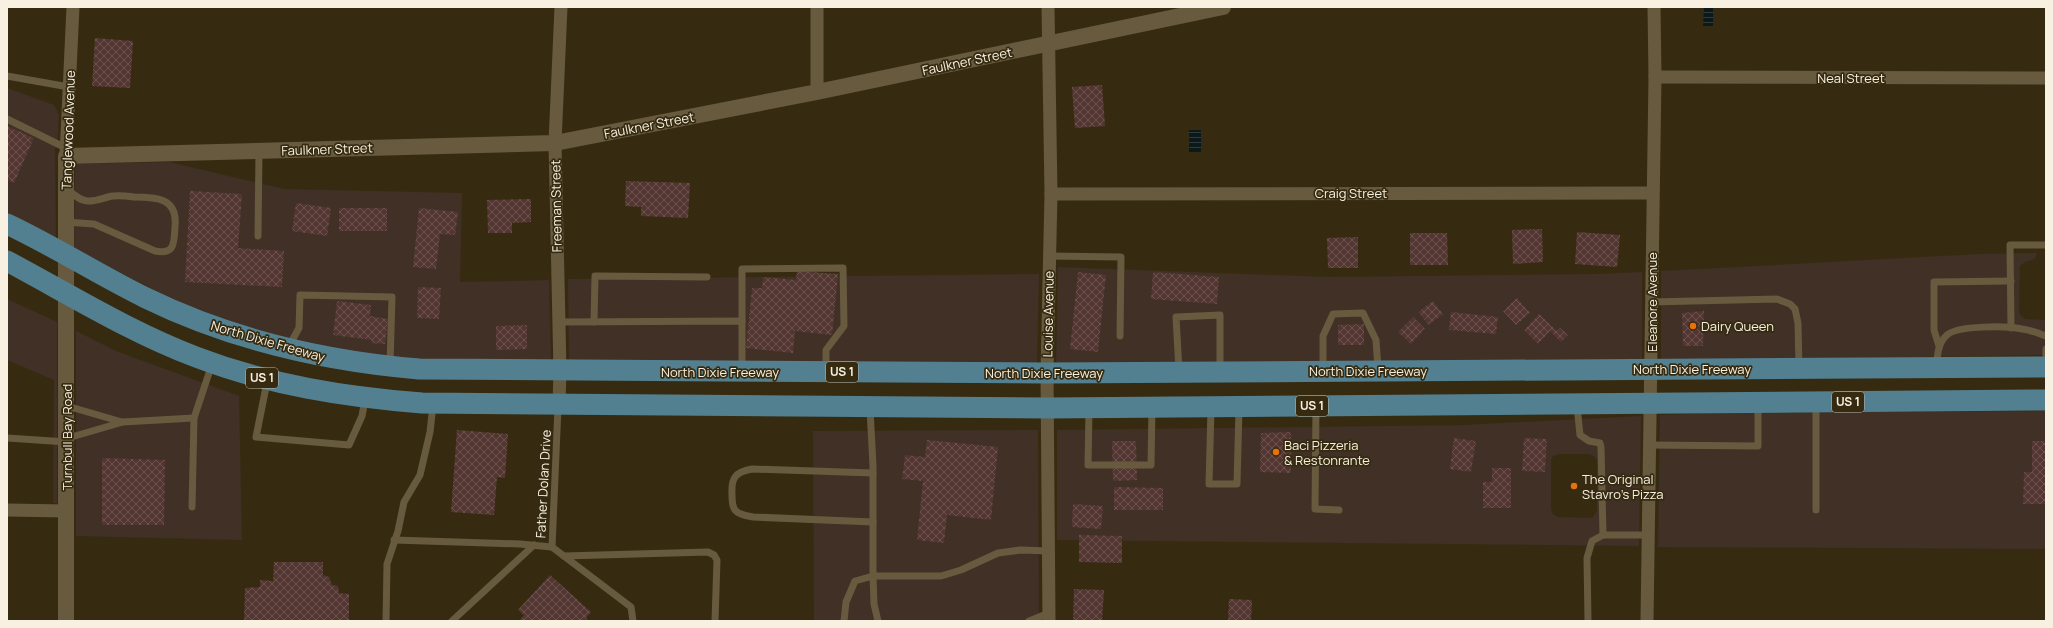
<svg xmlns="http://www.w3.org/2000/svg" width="2053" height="628" font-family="Manrope,sans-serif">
<defs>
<pattern id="water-rules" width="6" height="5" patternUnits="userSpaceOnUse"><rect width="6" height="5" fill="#0b191b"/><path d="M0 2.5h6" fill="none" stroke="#2f3b3c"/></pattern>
<pattern id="building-cross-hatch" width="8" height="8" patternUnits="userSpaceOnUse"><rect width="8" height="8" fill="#533532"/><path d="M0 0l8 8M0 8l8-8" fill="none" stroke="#6c534f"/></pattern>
</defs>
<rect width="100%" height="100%" fill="#362b11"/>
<g fill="#403025" fill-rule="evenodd">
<polygon points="7,88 54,105 59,115 57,147 55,148 56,239 7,215"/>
<polygon points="169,162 284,189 462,193 460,282 549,280 551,362 419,361 296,343 190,308 74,249 75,164"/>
<polygon points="2037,253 2035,259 2025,262 2020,266 2019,311 2021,316 2025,319 2046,320 2046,355 1661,361 1661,271 1979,254"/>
<polygon points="1058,267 1328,277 1596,274 1642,272 1642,361 1056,365"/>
<polygon points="1039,274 1037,365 569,362 568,279"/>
<polygon points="7,299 57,322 57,503 53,503 54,380 7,360"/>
<polygon points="76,331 116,351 239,396 242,540 76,536"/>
<polygon points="2046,411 2046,549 1658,547 1660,415 1710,413"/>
<path d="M1641 416 1639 546 1057 540V430L1464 425ZM1559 454H1588L1594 456 1597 460V511L1592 518 1557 517 1553 514 1551 509V461L1553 456Z"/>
<polygon points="1038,430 1039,621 814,621 813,431"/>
</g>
<g fill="url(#water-rules)">
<polygon points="1704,7 1713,7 1713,26 1703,26"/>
<rect x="1189" y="130" width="12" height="22"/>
</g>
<g fill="url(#building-cross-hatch)">
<polygon points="95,38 133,41 130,88 92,86"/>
<polygon points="1102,85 1105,126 1075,128 1072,87"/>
<polygon points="7,126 34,138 14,183 7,180"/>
<polygon points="626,181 690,183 688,218 641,216 641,207 625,206"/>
<polygon points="190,191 242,194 238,248 284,251 282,287 185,282"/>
<polygon points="531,199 531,222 512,223 512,233 488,233 487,200"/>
<polygon points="296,203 331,208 327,236 292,231"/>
<rect x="339" y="208" width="48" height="23"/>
<polygon points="419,208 458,212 455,235 440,234 436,269 413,267"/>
<polygon points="1542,229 1543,262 1513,264 1512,230"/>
<polygon points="1577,232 1620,235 1617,267 1575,264"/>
<polygon points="1410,233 1447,233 1448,265 1410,265"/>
<polygon points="1358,237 1358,268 1328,268 1327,238"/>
<polygon points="797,271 838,274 832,335 795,331 793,353 746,348 752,288 762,288 763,277 796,280"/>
<polygon points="1078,272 1106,275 1098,352 1070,349"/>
<polygon points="1153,272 1219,277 1217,304 1151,299"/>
<polygon points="418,287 441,288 439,319 417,318"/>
<polygon points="1517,298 1530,313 1516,325 1503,311"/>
<polygon points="337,301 371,305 370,316 388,319 385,344 371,343 372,340 333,335"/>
<polygon points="1433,301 1443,314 1429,325 1418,312"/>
<polygon points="1704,311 1703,346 1683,346 1682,313"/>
<polygon points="1451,312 1498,317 1496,334 1449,330"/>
<polygon points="1539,314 1557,331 1560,328 1568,335 1561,342 1550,331 1538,344 1524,330"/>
<polygon points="1413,317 1425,329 1411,344 1398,332"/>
<polygon points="1364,324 1364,345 1338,345 1338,325"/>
<polygon points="527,325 527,349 496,350 496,326"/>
<polygon points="457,430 508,434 505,478 497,477 494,515 451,512"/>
<polygon points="1291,432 1291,473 1260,472 1261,433"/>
<polygon points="1454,438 1476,441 1471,472 1450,469"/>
<polygon points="1524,438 1547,439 1545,472 1522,471"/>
<polygon points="927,440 998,447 991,520 947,515 944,543 917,540 923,481 902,479 905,455 925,457"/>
<polygon points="1112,441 1136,441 1137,480 1113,481"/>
<polygon points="2032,441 2046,441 2046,504 2023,504 2024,472 2032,472"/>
<polygon points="102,458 165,460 164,525 102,525"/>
<polygon points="1492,468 1511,468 1511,508 1483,508 1483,482 1492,482"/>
<polygon points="1114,487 1163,488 1163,510 1114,510"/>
<polygon points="1073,504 1103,506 1101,529 1072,527"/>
<polygon points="1079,535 1122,536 1122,563 1079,562"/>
<polygon points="274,562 323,562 323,575 329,577 332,585 338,586 339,593 349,594 349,621 244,621 245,588 260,587 260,580 273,581"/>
<polygon points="550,575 591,612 586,618 589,621 519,621 524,615 518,610"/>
<polygon points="1074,589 1104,590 1102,621 1073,621"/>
<polygon points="1229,599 1252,600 1251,621 1228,621"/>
</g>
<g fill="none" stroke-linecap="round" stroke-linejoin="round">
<g stroke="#675a3f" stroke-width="7">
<polyline points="7,76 69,87"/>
<polyline points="7,119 66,148"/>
<path d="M65 222 94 224 155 251C175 255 174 243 175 227 178 198 157 197 134 197 127 196 120 195 113 196 105 197 96 202 88 201 80 201 73 194 67 189"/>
<polyline points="258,236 259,151"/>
<polyline points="1049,256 1121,257 1120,336"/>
<polyline points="1651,302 1777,299 1790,304 1795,309 1798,323 1799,367"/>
<polyline points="742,321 742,269 843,268 844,326 826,350 826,370"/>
<polyline points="559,322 742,321 742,368"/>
<polyline points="594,322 595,276 707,277"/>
<polyline points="2011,328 2010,245 2046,245"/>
<polyline points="289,346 299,328 300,295 392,297 390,365"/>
<polyline points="1939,346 1934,330 1934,282 2011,281"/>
<polyline points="2046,349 2046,356"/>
<path d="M1937 366C1937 355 1938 343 1947 335 1958 325 2007 326 2022 329 2031 330 2038 333 2046 336"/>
<polyline points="1323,370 1323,336 1333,314 1363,313 1376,340 1378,369"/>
<polyline points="1179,371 1176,317 1220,315 1220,370"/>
<polyline points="267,382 256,437 349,445 362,416 365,400"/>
<polyline points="1816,404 1816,510"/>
<polyline points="67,406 122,422"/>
<polyline points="1577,406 1580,435 1589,441 1600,443 1601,447 1603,535"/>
<polyline points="558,407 552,547 631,607 633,621"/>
<polyline points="1316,407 1315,509 1339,510"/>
<polyline points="870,409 873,466 873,576 941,576 961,570 998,553 1021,550 1048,551"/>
<polyline points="1211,409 1209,484 1237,484 1239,409"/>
<polyline points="1089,410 1088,465 1151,465 1152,408"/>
<polyline points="7,438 67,442"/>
<polyline points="68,438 123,422 194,418"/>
<polyline points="1650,445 1758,446 1758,403"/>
<polyline points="192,507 194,418 212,364"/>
<path d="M873 522 753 517C747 516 739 515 735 510 732 506 732 500 732 495 731 478 735 472 752 469L873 473"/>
<polyline points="394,540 520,544 552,547"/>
<polyline points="564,556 708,552 714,555 717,560 715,621"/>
<polyline points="386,621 387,564 398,531 404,502 420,475 430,432 433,405"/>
<polyline points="452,621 534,545"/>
<polyline points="844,621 846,602 855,581 873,576 874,604 878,621"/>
<polyline points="1029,621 1049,613"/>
<polyline points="1588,621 1587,558 1592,541 1603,535 1649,535"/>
</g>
<g stroke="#675a3f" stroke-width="13">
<polyline points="817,7 817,92"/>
<polyline points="1048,7 1051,194 1047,373 1049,621"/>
<polyline points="1655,77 2046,78"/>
<polyline points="66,156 73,7"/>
<polyline points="1051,194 1652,193"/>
<polyline points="559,404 560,371 555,143 561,7"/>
<polyline points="7,510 67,511"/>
<polyline points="1647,621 1655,77 1654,7"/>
</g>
<polyline stroke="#675a3f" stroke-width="16" points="66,621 66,156 555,143 817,92 1223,7"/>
<g stroke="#538090" stroke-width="21">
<path d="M7 224C54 246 99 275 146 298 232 340 324 361 419 369L1047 373 2046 367"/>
<path d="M7 261C69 294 130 332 196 357 269 385 345 397 422 403L1047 408 2046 400"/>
</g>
</g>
<g fill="#e8710a" stroke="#362b11" stroke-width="1.5">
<circle cx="1693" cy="326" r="4"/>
<circle cx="1276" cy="452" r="4"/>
<circle cx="1574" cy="486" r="4"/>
</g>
<g text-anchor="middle" stroke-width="3.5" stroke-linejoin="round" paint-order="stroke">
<g fill="#362b11" stroke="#beb6a3" stroke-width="1">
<rect x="826" y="362" width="32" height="20" rx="3"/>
<rect x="246" y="368" width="32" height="20" rx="3"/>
<rect x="1832" y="392" width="32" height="20" rx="3"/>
<rect x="1296" y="396" width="32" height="20" rx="3"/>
</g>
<g font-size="12" font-weight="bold" fill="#f8f1e1">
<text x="842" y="376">US 1</text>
<text x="262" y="382">US 1</text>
<text x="1848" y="406">US 1</text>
<text x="1312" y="410">US 1</text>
</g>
<g font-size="13" fill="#f8f1e1" stroke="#362b11">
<text transform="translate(967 61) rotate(-12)" y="5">Faulkner Street</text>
<text x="1851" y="83">Neal Street</text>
<text transform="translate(649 125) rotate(-11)" y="5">Faulkner Street</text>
<text transform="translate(68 130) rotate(-88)" y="5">Tanglewood Avenue</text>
<text transform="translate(327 149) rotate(-2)" y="5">Faulkner Street</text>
<text x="1351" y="198">Craig Street</text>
<text transform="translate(556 206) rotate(-91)" y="5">Freeman Street</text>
<text transform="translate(1652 302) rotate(-90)" y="5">Eleanore Avenue</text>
<text transform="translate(1048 314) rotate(-89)" y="5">Louise Avenue</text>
<text transform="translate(268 341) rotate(16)" y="5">North Dixie Freeway</text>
<text x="1692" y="374">North Dixie Freeway</text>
<text x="1368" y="376">North Dixie Freeway</text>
<text x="720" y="377">North Dixie Freeway</text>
<text x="1044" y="378">North Dixie Freeway</text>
<text transform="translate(67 437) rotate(-90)" y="5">Turnbull Bay Road</text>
<text transform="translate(543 484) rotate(-87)" y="5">Father Dolan Drive</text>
</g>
<g font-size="13" fill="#f8f1e1" stroke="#362b11" text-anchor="start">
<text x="1701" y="331">Dairy Queen</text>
<text x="1284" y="450">Baci Pizzeria<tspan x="1284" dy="15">&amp; Restonrante</tspan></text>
<text x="1582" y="484">The Original<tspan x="1582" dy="15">Stavro's Pizza</tspan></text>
</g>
</g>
<rect width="2053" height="628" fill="none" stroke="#f8f1e1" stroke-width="16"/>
</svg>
